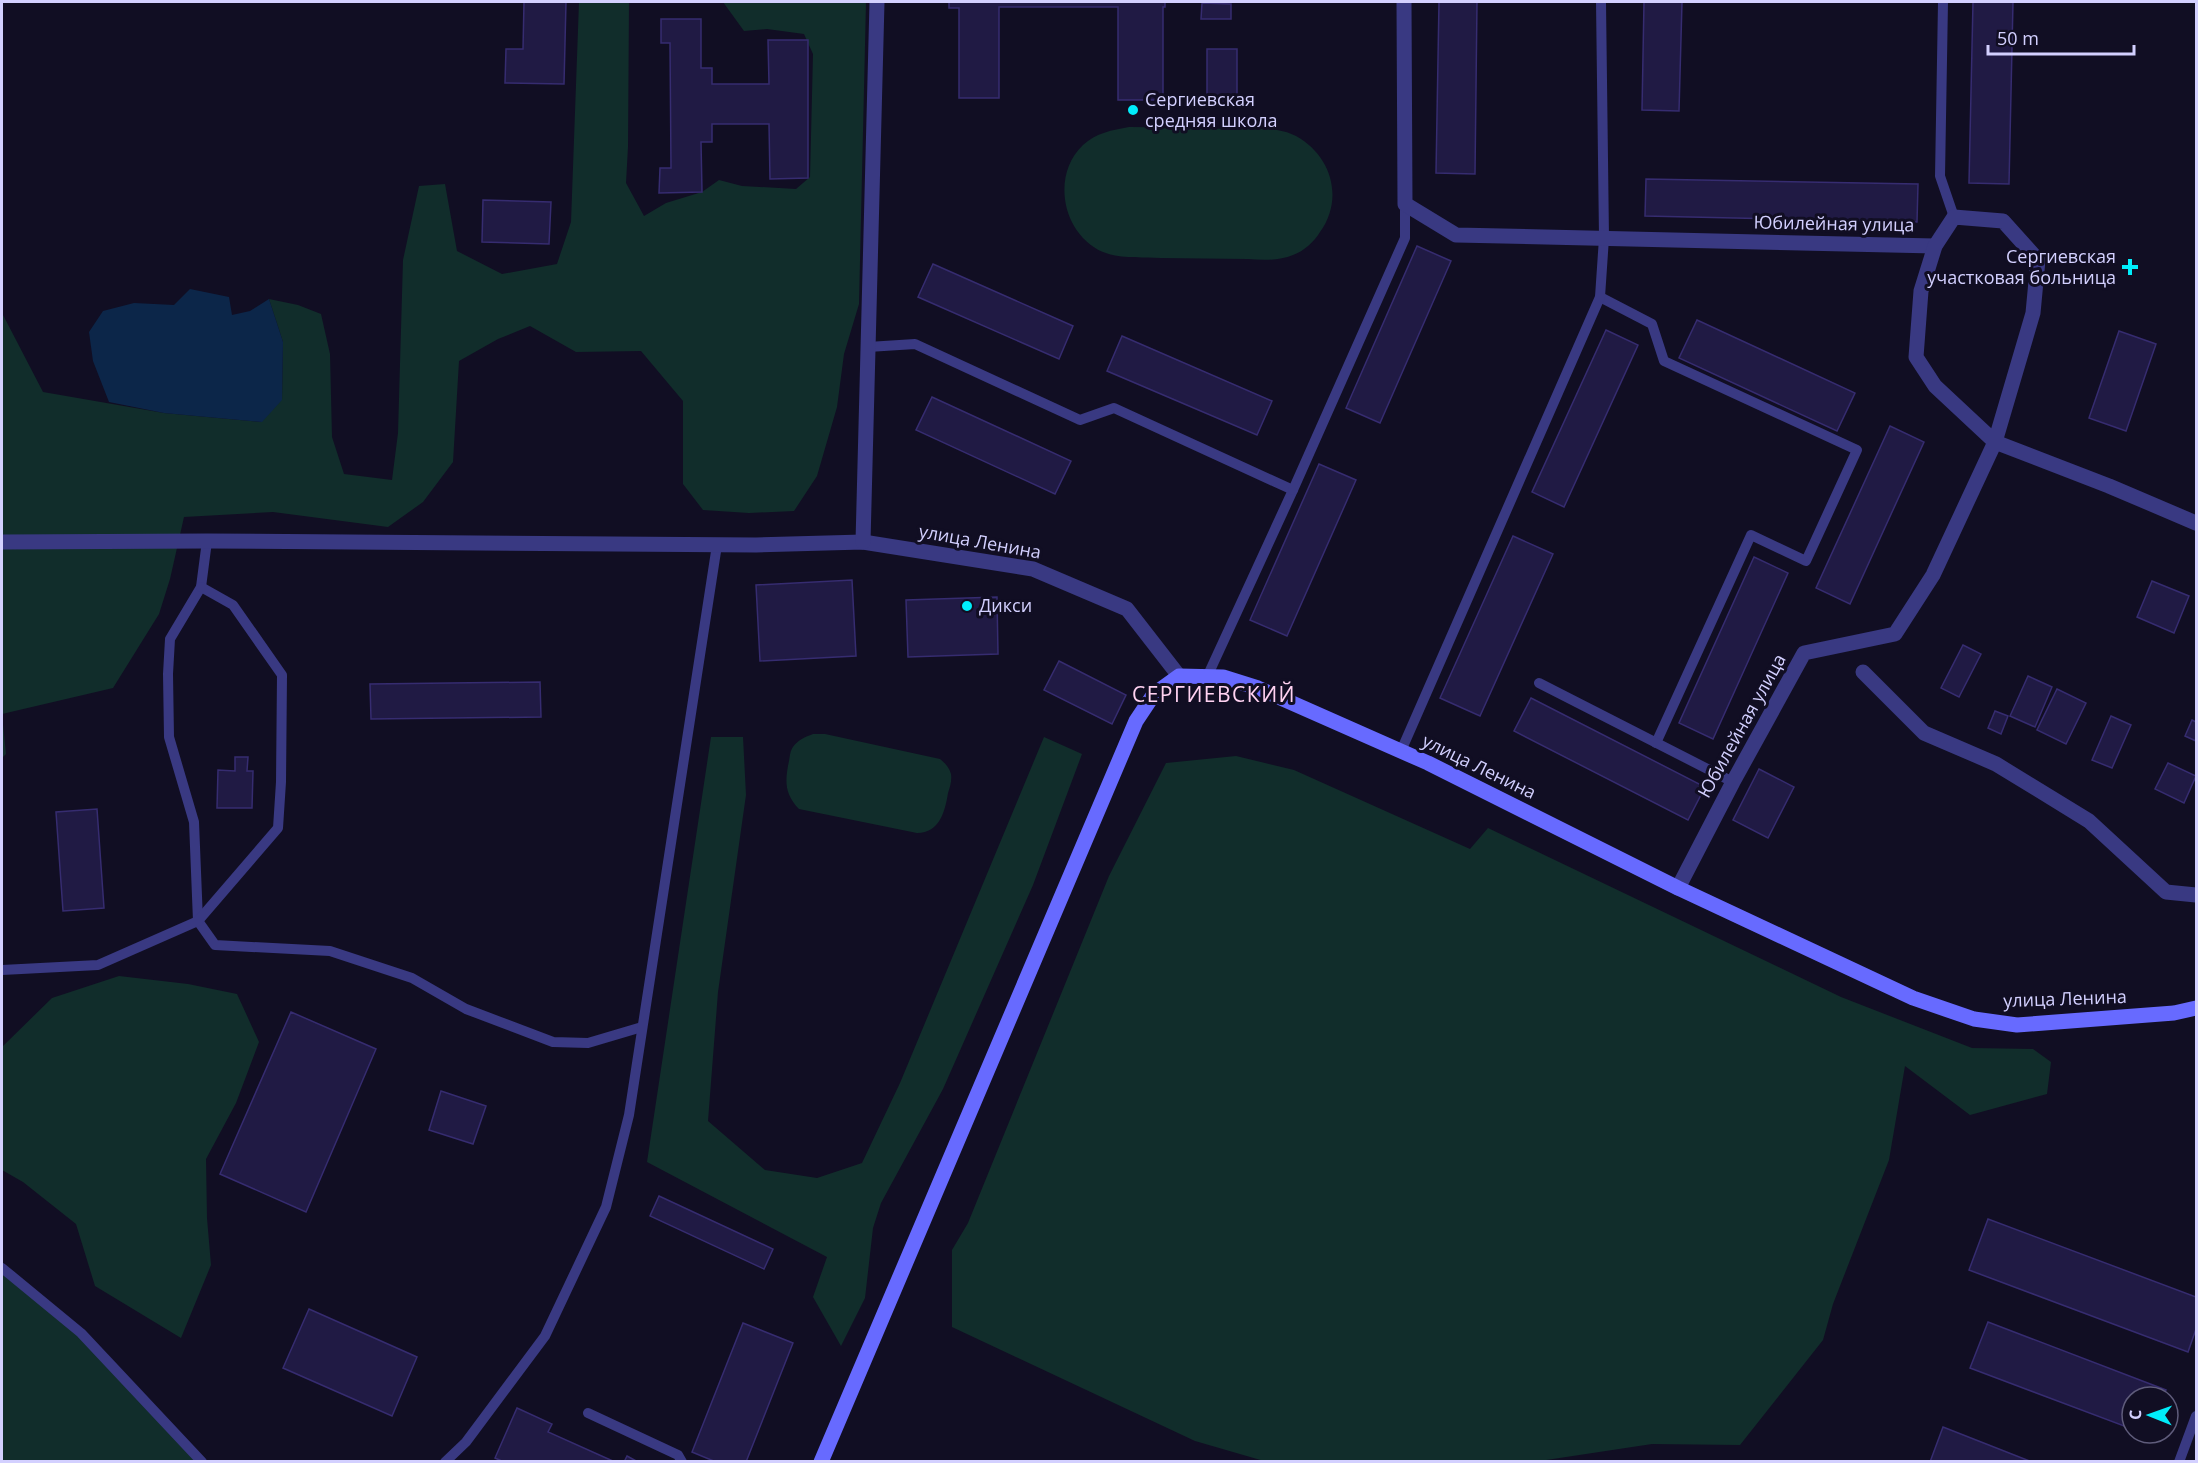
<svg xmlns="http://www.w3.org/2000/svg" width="2198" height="1463" font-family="'Open Sans',sans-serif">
<rect width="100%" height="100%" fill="#110e23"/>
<g fill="#112d2b">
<polygon points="579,2 629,2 628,147 626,183 644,216 666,203 702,192 719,180 742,186 796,189 810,177 813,54 804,34 767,29 744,31 723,2 866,2 859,304 844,354 837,407 817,476 794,511 749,513 703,510 683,484 683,401 641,351 576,352 530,326 498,339 459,361 453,462 423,502 388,527 273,512 184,517 170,579 159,614 113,688 2,714 6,754 2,758 2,313 43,392 164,413 261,422 282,399 283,342 269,299 298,305 321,314 330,354 332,437 344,474 392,480 398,433 403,260 419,186 445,184 457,251 502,274 557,264 571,222"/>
<path d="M1129 127C1162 127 1196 128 1229 129 1250 129 1278 126 1296 136 1332 156 1344 199 1320 232 1314 242 1304 251 1293 255 1279 261 1262 260 1248 259 1219 259 1190 258 1161 258 1143 257 1120 259 1103 252 1062 234 1051 175 1083 145 1096 133 1112 130 1129 127Z"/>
<path d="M813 734H825L940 759C945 763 949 767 951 774 952 780 950 787 948 793 945 811 940 833 917 833L799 809C784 794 785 780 789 761 790 756 790 751 793 747 798 740 805 737 813 734Z"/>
<polygon points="711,737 743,737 746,795 718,992 708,1121 765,1170 817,1178 862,1163 900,1083 1044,737 1082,754 1033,885 943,1089 881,1203 873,1228 865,1298 841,1346 813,1297 827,1257 647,1162"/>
<polygon points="1236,756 1294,770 1470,849 1488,828 1841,997 1972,1048 2033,1049 2051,1062 2047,1094 1970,1115 1905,1066 1889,1160 1833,1304 1823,1340 1740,1445 1652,1444 1533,1462 1264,1461 1195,1441 952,1327 952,1250 968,1223 1109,876 1166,763"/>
<polygon points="119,976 188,984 237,994 259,1042 236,1103 206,1159 207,1218 211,1265 181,1338 95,1286 76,1224 23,1182 2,1170 2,1047 52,998"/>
<polygon points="2,1268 81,1333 202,1461 2,1461"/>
</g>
<polygon fill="#0c2649" points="190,289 229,297 232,315 250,311 269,299 283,342 282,400 262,422 164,413 109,402 93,361 89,332 103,311 134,303 174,305"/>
<g fill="#201a44" stroke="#362c70" stroke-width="1.5">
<polygon points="524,2 566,2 564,84 505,83 506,49 523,49"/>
<polygon points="949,2 1165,2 1165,7 1163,7 1163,100 1118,100 1118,7 999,7 999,98 959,98 959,8 949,8"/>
<polygon points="1439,2 1477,2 1475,174 1436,173"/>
<polygon points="1644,2 1682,2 1679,111 1642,110"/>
<polygon points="1973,2 2013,2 2009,184 1969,183"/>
<polygon points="1202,3 1231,4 1231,19 1201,19"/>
<polygon points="661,19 701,19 701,68 712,68 712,84 769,84 768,40 808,40 808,178 770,179 769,124 712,124 712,142 701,142 702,192 659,193 660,168 671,168 670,43 661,43"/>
<rect x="1207" y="49" width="30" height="54"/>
<polygon points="1646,179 1918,184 1917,222 1645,216"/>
<polygon points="483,200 551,202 549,244 482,242"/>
<polygon points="1417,246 1451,261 1380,423 1346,408"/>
<polygon points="933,264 1073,326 1059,359 918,297"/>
<polygon points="1697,320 1855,393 1837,431 1679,358"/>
<polygon points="1606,330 1638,345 1564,507 1532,492"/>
<polygon points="2119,331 2156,344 2126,431 2089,418"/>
<polygon points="1122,336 1272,401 1257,435 1107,371"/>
<polygon points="932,397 1071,461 1055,494 916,430"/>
<polygon points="1890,426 1924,442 1850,604 1816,588"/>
<polygon points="1319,464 1356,480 1287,636 1250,620"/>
<polygon points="1513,536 1553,554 1480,716 1440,698"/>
<polygon points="1754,557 1788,573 1713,739 1679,723"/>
<polygon points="852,580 856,656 760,661 756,585"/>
<polygon points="2152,581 2189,596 2174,633 2137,617"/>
<polygon points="997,597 998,654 908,657 906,600"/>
<polygon points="1963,645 1981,654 1959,697 1941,688"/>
<polygon points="1059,661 1126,695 1112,724 1044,690"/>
<polygon points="2028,676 2052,687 2035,727 2010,716"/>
<polygon points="540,682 541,717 371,719 370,684"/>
<polygon points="2057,689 2086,703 2066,744 2037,730"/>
<polygon points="1531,698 1705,787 1688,820 1514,731"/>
<polygon points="1995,711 2008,716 2001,734 1988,728"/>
<polygon points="2111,716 2131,725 2112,768 2092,760"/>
<polygon points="2192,720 2196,722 2196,741 2185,736"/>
<polygon points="235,757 248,757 247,771 253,771 252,808 217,808 218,770 235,771"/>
<polygon points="2168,763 2196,776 2184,803 2155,789"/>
<polygon points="1759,769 1794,787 1768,838 1733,820"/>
<polygon points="97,809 104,908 63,911 56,812"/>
<polygon points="291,1012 376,1049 306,1212 220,1174"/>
<polygon points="441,1091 486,1106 473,1144 429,1130"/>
<polygon points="659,1196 773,1249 764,1269 650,1216"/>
<polygon points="1988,1219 2196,1297 2196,1329 2188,1352 1969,1270"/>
<polygon points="309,1309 417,1357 392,1416 283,1368"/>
<polygon points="1988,1322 2166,1390 2163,1397 2132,1397 2132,1429 1970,1368"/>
<polygon points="743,1323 793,1343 746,1462 716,1462 692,1452"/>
<polygon points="517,1408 552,1424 548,1432 615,1462 504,1462 495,1458"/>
<polygon points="1943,1427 2032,1462 1930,1462"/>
<polygon points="627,1456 638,1462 624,1462"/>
</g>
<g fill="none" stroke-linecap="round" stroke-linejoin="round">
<g stroke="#393982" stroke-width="10">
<polyline points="1943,2 1940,176 1954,217"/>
<polyline points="1600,297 1652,324 1664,361 1857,450 1806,561 1751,535 1656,743"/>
<polyline points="868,347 915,344 1080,420 1114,408 1293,490 1207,677"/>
<polyline points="1293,490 1405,238 1405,204"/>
<polyline points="207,541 201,587 170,639 168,674 169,737 194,822 198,921 215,945 330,951 412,978 466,1009 553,1042 588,1043 642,1027"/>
<polyline points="1539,683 1733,782"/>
<polyline points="1401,751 1600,297 1604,238 1601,2"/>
<polyline points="2,970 98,965 198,921 278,828 281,782 282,675 233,605 201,587"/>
<polyline points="2,1268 81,1333 202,1462"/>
<polyline points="588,1413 678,1455 682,1462"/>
<polyline points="445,1462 466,1442 545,1336 606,1207 629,1115 717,545"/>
<polyline points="2179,1462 2196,1416"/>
</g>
<g stroke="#393982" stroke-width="15">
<polyline points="1404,2 1405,204 1456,235 1935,246"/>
<polyline points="2,542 207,541 756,545 863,542 1033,569 1127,609 1179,676"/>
<polyline points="863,542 877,2"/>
<polyline points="1863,672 1924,733 1996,764 2089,821 2166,892 2196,895"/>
<polyline points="1678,888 1733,782 1804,653 1895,634 1933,575 1995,442 2033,313 2038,260 2003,221 1954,217 1935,246 1921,291 1916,357 1935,386 1995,442 2109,486 2196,523"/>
</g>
<polyline stroke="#676aff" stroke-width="15" points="821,1462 1136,721 1154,694 1179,676 1223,677 1258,688 1428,763 1678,888 1913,998 1974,1019 2017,1025 2174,1013 2196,1008"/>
</g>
<g fill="#00edfb" stroke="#110e23" stroke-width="2">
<circle cx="1133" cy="110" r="6"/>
<path d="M2127 258h6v6h6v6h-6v6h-6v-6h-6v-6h6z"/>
<circle cx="967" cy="606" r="6"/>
</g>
<g text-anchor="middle" stroke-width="6" stroke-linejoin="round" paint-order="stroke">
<g font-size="18" fill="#d3d0ff" stroke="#110e23" text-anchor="start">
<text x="1145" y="106">Сергиевская<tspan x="1145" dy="21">средняя школа</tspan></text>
<text x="2116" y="263" text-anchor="end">Сергиевская<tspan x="2116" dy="21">участковая больница</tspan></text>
<text x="979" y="612">Дикси</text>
</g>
<g font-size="18" fill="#d3d0ff" stroke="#110e23">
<text transform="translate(1834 224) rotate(1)" y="6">Юбилейная улица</text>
<text transform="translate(980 542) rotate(10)" y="6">улица Ленина</text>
<text transform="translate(1742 726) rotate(-61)" y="6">Юбилейная улица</text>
<text transform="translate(1479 767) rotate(26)" y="6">улица Ленина</text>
<text transform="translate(2065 999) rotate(-2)" y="6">улица Ленина</text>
</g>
<g font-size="21" letter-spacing="1.5" fill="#ffd2f1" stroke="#110e23">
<text x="1214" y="702">СЕРГИЕВСКИЙ</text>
</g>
</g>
<rect width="2198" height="1463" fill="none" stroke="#d3d0ff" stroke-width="6"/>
<g transform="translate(2150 1415) rotate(271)"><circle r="28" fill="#110e23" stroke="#5f5c7b" stroke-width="1.5"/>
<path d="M0-4.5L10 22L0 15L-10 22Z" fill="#00edfb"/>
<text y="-9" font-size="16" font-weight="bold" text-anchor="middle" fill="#d3d0ff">С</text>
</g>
<path d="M1988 45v9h146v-9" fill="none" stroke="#d3d0ff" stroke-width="3"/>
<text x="1997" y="45" font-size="18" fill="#d3d0ff" stroke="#110e23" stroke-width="4.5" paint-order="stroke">50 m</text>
</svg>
